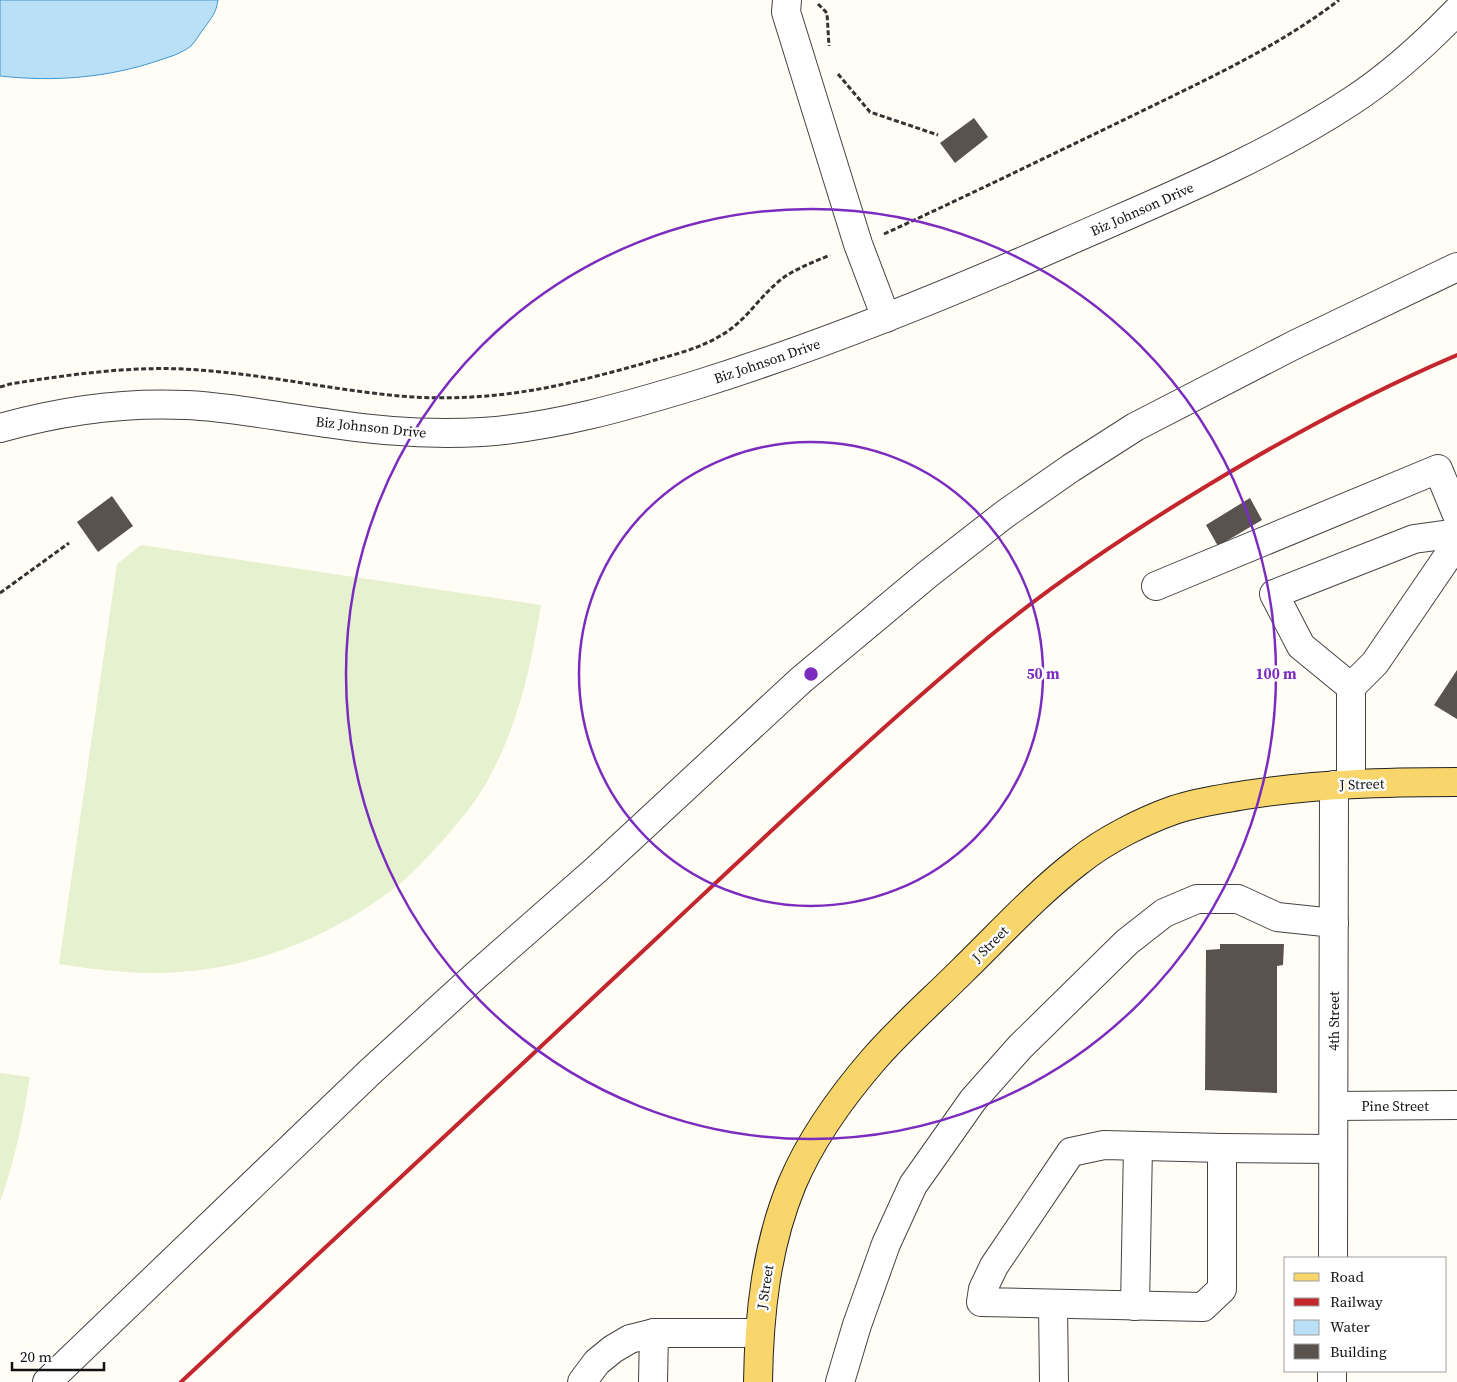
<svg xmlns="http://www.w3.org/2000/svg" width="1457" height="1382" font-family="'Source Serif 4',serif">
<rect width="100%" height="100%" fill="#fffdf5"/>
<g fill="#e6f2cf">
<path d="M141 545 541 605C531 665 520 719 491 774 481 795 465 815 450 832 433 851 416 871 397 886 334 935 258 967 179 972 138 975 99 970 59 964L117 564Z"/>
<path d="M0 1073 30 1077C23 1120 15 1161 0 1201Z"/>
</g>
<path fill="#b9e0f7" stroke="#3f96cf" d="M0 0H218C216 13 212 17 205 27 200 33 196 41 191 46 182 53 170 57 160 60 108 78 54 82 0 76Z"/>
<g fill="#5a524d">
<polygon points="974,118 988,137 955,163 940,143"/>
<polygon points="112,496 133,526 98,552 77,522"/>
<polygon points="1250,498 1262,520 1218,546 1206,525"/>
<polygon points="1457,670 1457,719 1434,705"/>
<polygon points="1220,944 1284,944 1283,965 1277,966 1277,1093 1205,1090 1206,950 1220,949"/>
</g>
<g fill="none" stroke-linecap="round" stroke-linejoin="round">
<g stroke="#444" stroke-width="30">
<g id="minor">
<polyline points="787,0 786,12 858,244 886,318"/>
<path d="M0 428C60 411 123 402 186 405 233 407 279 417 326 423 377 431 430 435 482 432 555 427 627 406 696 385 821 346 942 297 1062 244 1159 201 1260 161 1350 102 1389 77 1424 45 1457 11"/>
<polyline points="1156,586 1438,469 1457,515"/>
<polyline points="1351,687 1301,646 1274,594 1414,539 1457,533"/>
<polyline points="1351,784 1351,687 1375,663 1457,543"/>
<polyline points="1334,1106 1457,1105"/>
<polygon points="1104,1145 1222,1148 1222,1289 1203,1307 981,1302 983,1289 994,1266 1071,1152"/>
<polyline points="1222,1148 1333,1149"/>
<polyline points="1333,1258 1334,785"/>
<polyline points="1053,1304 1054,1382"/>
<polyline points="1135,1306 1138,1146"/>
<polyline points="1332,1371 1332,1382"/>
<polyline points="47,1382 370,1072 474,977 597,869 801,680 928,574 1005,514 1071,468 1135,427 1294,345 1457,267"/>
<polyline points="582,1382 597,1362 613,1349 630,1339 654,1333 758,1333"/>
<polyline points="653,1382 654,1333"/>
<polyline points="840,1382 857,1325 886,1244 913,1185 973,1100 1020,1047 1127,942 1164,913 1197,899 1238,899 1277,917 1334,923"/>
</g>
</g>
<g stroke="#222" stroke-width="30">
<path id="major" d="M758 1382C759 1315 766 1247 792 1184 811 1139 842 1096 874 1059 901 1028 933 1000 962 971 1000 934 1036 894 1079 861 1105 840 1143 821 1174 810 1197 802 1222 799 1245 795 1316 784 1386 782 1457 782"/>
</g>
<g stroke="#333" stroke-width="3" stroke-dasharray="5 2.5" stroke-linecap="butt">
<polyline points="818,4 827,13 829,46"/>
<polyline points="838,74 870,112 938,135"/>
<path d="M884 234C969 195 1053 154 1138 113 1207 79 1278 47 1339 0"/>
<path d="M0 387 10 384C73 374 135 365 199 370 271 375 341 392 413 397 463 400 515 395 564 384 594 377 625 369 655 360 677 354 700 348 720 336 746 322 760 295 783 278 797 268 814 262 830 255"/>
<polyline points="0,593 69,543"/>
</g>
<use href="#minor" stroke="#fff" stroke-width="28"/>
<use href="#major" stroke="#f9d66b" stroke-width="28"/>
<path stroke="#c4262e" stroke-width="4" d="M181 1382C341 1233 500 1085 659 936 768 834 876 731 990 636 1052 585 1119 540 1187 498 1273 445 1363 395 1457 355"/>
</g>
<g fill="none" stroke="#7b2cbf" stroke-width="2.5">
<circle cx="811" cy="674" r="232"/>
<circle cx="811" cy="674" r="465"/>
</g>
<g text-anchor="middle" stroke-width="5" stroke-linejoin="round" paint-order="stroke">
<g font-size="14" fill="#111" stroke="#fff">
<text transform="translate(1142 209) rotate(-24)" y="5">Biz Johnson Drive</text>
<text transform="translate(767 361) rotate(-19)" y="5">Biz Johnson Drive</text>
<text transform="translate(371 427) rotate(6)" y="5">Biz Johnson Drive</text>
<text transform="translate(1362 784) rotate(-2)" y="5">J Street</text>
<text transform="translate(990 944) rotate(-45)" y="5">J Street</text>
<text transform="translate(1334 1021) rotate(-90)" y="5">4th Street</text>
<text x="1395" y="1111">Pine Street</text>
<text transform="translate(765 1287) rotate(-81)" y="5">J Street</text>
</g>
</g>
<circle cx="811" cy="674" r="8" fill="#7b2cbf" stroke="#fff" stroke-width="2.5"/>
<g font-size="15" text-anchor="middle" font-weight="bold" fill="#7b2cbf" stroke="#fff" stroke-width="5" stroke-linejoin="round" paint-order="stroke">
<text x="1043" y="679">50 m</text>
<text x="1276" y="679">100 m</text>
</g>
<rect x="1284" y="1257" width="162" height="115" fill="#ffffff" stroke="#a0a0a0"/>
<rect x="1294" y="1273" width="25" height="8" fill="#f9d66b" stroke="#a0a0a0"/>
<text x="1330" y="1282" font-size="15" fill="#111111">Road</text>
<rect x="1294" y="1298" width="25" height="8" fill="#c4262e" stroke="#a0a0a0"/>
<text x="1330" y="1307" font-size="15" fill="#111111">Railway</text>
<rect x="1294" y="1320" width="25" height="15" fill="#b9e0f7" stroke="#a0a0a0"/>
<text x="1330" y="1332" font-size="15" fill="#111111">Water</text>
<rect x="1294" y="1344" width="25" height="15" fill="#5a524d" stroke="#a0a0a0"/>
<text x="1330" y="1357" font-size="15" fill="#111111">Building</text>
<path d="M12 1362v8h92v-8" fill="none" stroke="#111111" stroke-width="2.5"/>
<text x="20" y="1362" font-size="15" fill="#111111" stroke="#ffffff" stroke-width="4" paint-order="stroke">20 m</text>
</svg>
